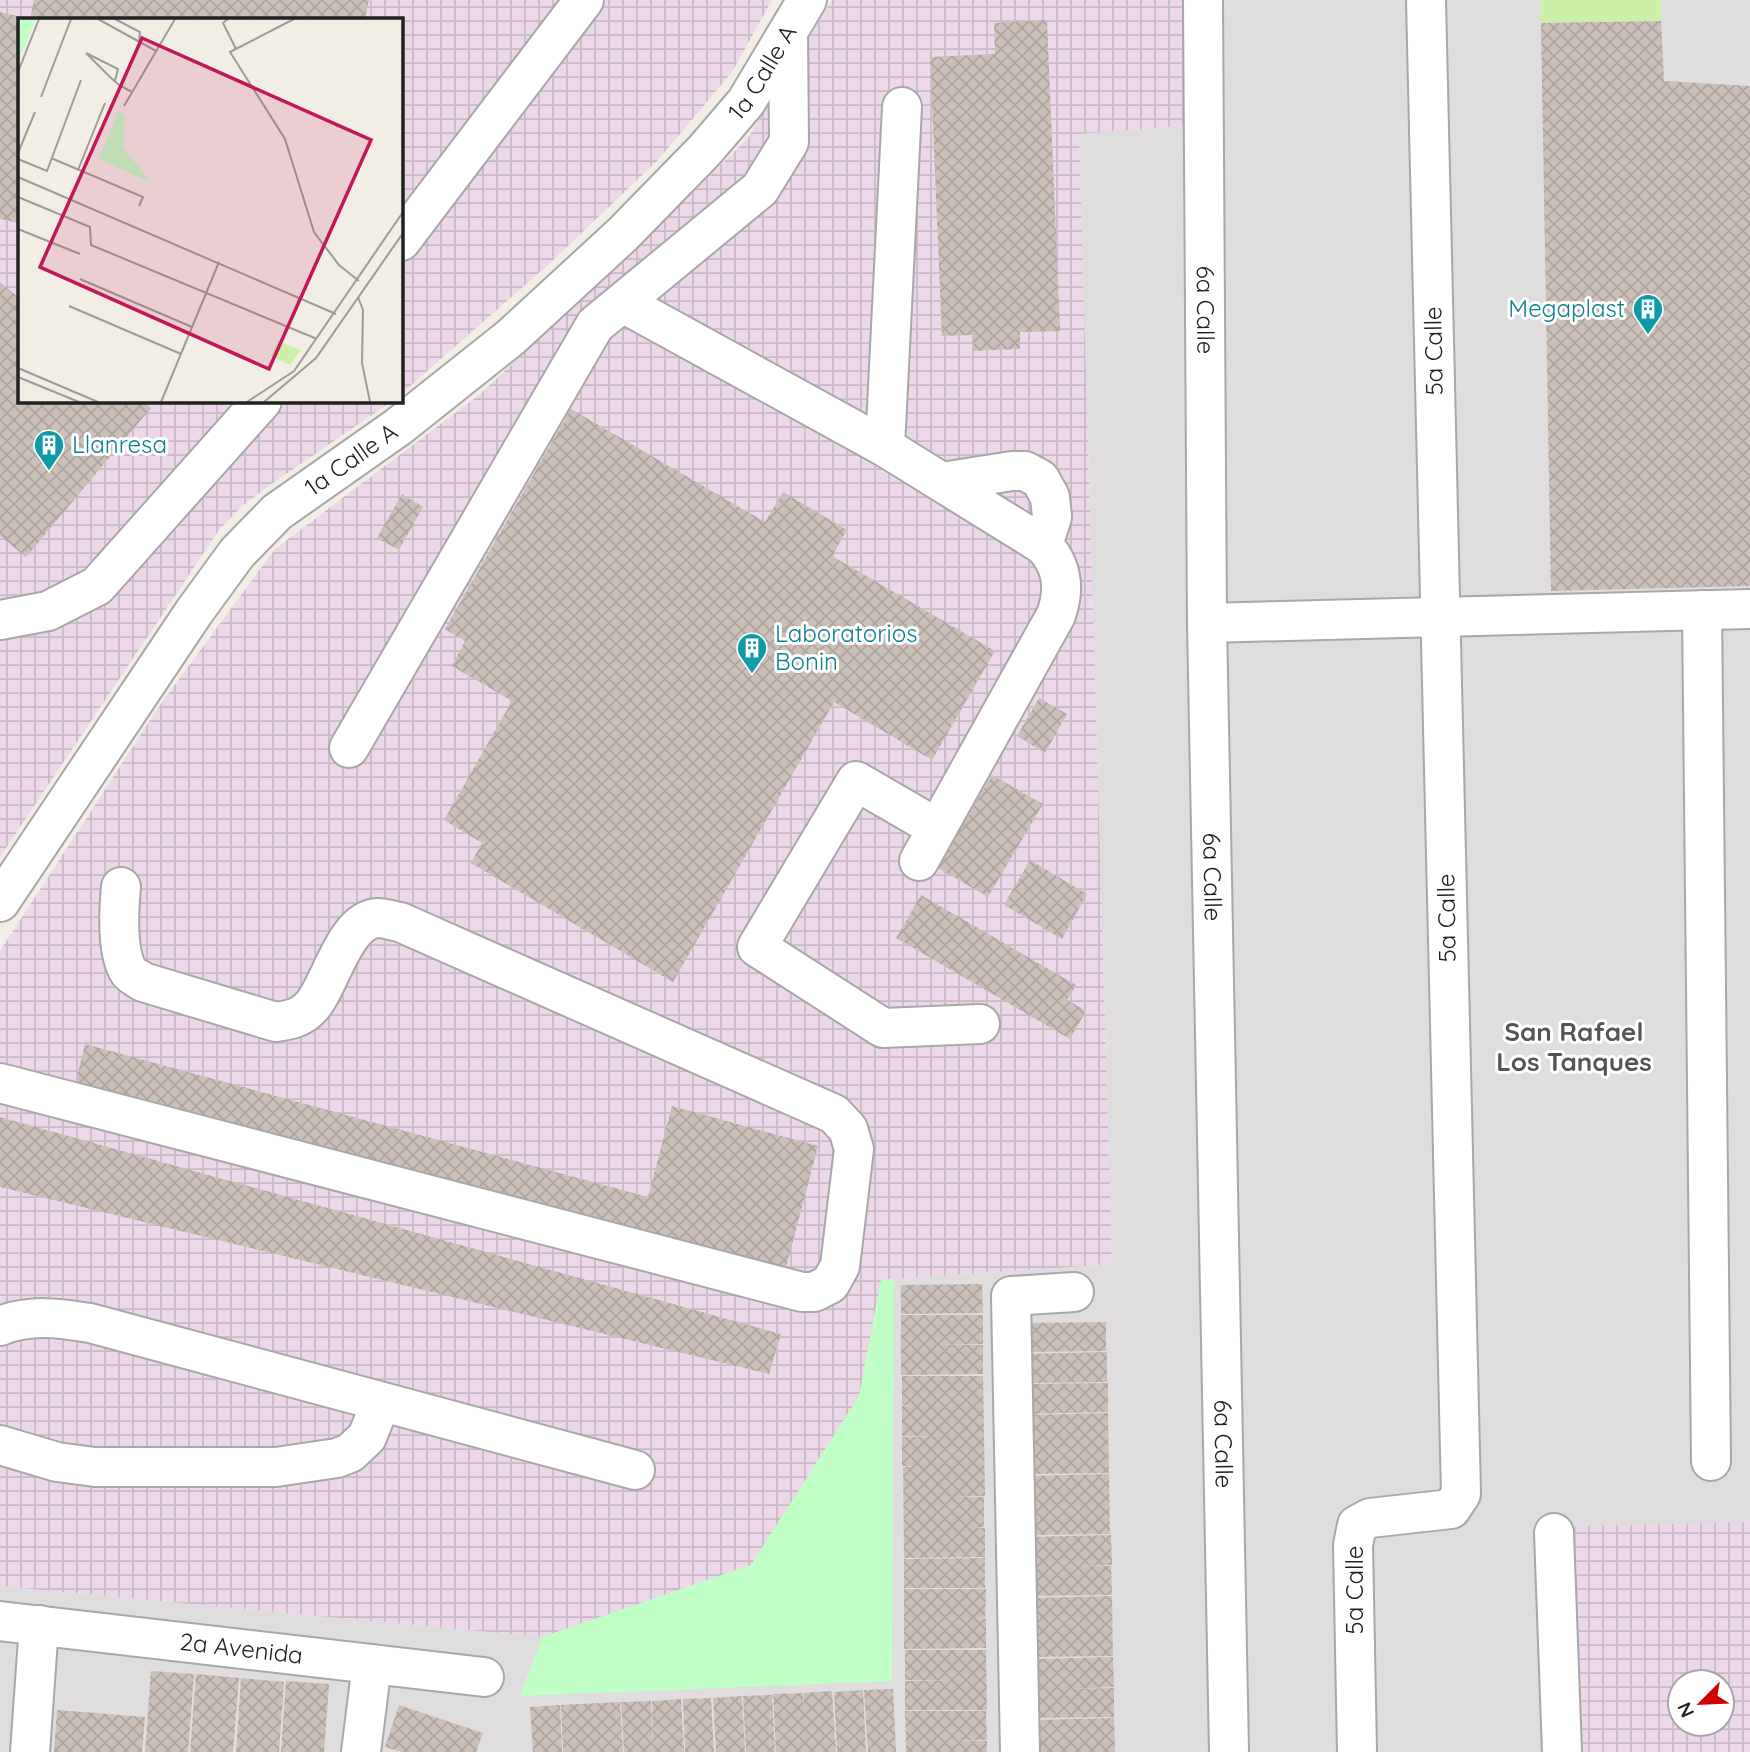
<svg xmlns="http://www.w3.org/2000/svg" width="1750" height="1752" font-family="Quicksand,sans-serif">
<defs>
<pattern id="industrial-grid" width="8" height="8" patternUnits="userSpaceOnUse" patternTransform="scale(1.75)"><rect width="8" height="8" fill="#ecd8e8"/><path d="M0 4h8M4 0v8" fill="none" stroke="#cab9c7"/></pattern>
<pattern id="building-cross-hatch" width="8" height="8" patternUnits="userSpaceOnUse" patternTransform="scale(1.75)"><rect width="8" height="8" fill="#cac0b9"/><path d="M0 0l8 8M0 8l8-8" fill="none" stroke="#ada59f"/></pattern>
</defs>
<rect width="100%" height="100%" fill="#f2eee6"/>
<path fill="#dfdddd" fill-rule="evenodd" d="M1183 0H1750V1752H0V1586L542 1637 881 1280 1112 1264 1079 134 1185 126ZM1680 1682H1722V1724H1680Z"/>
<g fill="url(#industrial-grid)" fill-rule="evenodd">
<polygon points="0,0 772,0 732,72 658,160 549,264 401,394 401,19 19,19 19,401 392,401 270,485 242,506 219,530 0,857"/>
<polygon points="832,0 1183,0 1185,126 1079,134 1112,1264 881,1280 859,1396 751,1565 542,1637 0,1586 0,951 160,705 275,549 479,395 649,236 748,138"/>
<path d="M1750 1522V1752H1583L1575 1526ZM1680 1682H1722V1724H1680Z"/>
</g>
<polygon fill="#ccf0a8" points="1540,0 1661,0 1661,21 1541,23"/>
<polygon fill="#c0ffc5" points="894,1279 892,1681 520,1696 542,1637 751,1565 859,1396 881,1280"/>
<g fill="url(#building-cross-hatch)">
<polygon points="34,0 369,0 365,19 30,19"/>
<polygon points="0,12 26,18 19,19 19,223 0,219"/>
<polygon points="1047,20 1060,331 1020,332 1020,349 974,351 973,335 942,336 930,57 995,54 994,23"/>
<polygon points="1661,21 1664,81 1750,86 1750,586 1551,591 1541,23"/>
<polygon points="0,282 19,298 19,401 142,401 151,408 26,557 0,536"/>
<polygon points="571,409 765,522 783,492 847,530 832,556 995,651 932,760 834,702 673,982 471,863 482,843 444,820 512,701 452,666 465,641 445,629"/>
<polygon points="402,494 423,507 399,550 377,538"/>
<polygon points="1039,698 1067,714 1045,753 1017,736"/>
<polygon points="992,775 1043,804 988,897 938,868"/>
<polygon points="1030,860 1087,894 1062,939 1004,905"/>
<polygon points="921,895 1076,985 1067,1000 1086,1011 1070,1039 896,938"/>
<polygon points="85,1044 648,1197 672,1106 818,1146 782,1283 74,1089"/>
<polygon points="0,1117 781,1334 769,1374 0,1187"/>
<polygon points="982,1284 983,1313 901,1314 901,1285"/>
<polygon points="901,1315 983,1315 983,1344 937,1345 983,1345 983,1374 901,1375"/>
<polygon points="1106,1322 1106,1351 1025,1352 1024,1323"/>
<polygon points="1107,1352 1107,1382 1026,1383 1025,1354"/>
<polygon points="902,1376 983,1376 985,1496 950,1497 984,1497 984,1527 974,1528 985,1528 985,1557 904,1558 903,1467 913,1466 902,1466 902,1437 936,1436 902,1436 902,1406 913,1405 902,1405"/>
<polygon points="1108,1383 1108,1412 1026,1414 1026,1384"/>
<polygon points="1108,1413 1109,1473 1028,1474 1026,1415"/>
<polygon points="1109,1474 1110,1534 1029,1535 1028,1476"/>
<polygon points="1111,1535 1112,1565 1077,1566 1111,1566 1112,1595 1030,1596 1029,1537"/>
<polygon points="985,1558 985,1588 904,1588 904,1559"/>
<polygon points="904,1589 986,1589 985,1618 975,1619 986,1619 986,1648 904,1649"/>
<polygon points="1112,1596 1113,1656 1032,1657 1030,1598"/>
<polygon points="905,1650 986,1650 987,1710 905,1710 905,1681 951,1680 905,1680"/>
<polygon points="1113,1657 1114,1687 1068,1689 1114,1688 1114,1717 1033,1718 1032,1659"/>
<polygon points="151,1671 194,1674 188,1752 145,1752"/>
<polygon points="196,1674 239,1678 233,1752 190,1752"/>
<polygon points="241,1678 284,1682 279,1752 236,1752"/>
<polygon points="286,1681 329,1684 324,1752 281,1752"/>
<polygon points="893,1689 896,1752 868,1752 864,1690"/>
<polygon points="863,1690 866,1752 837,1752 834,1692"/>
<polygon points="832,1691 836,1752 776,1752 773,1694 803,1693 803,1710 804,1693"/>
<polygon points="772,1695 775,1752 746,1752 743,1696"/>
<polygon points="742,1696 745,1752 716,1752 713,1698"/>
<polygon points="711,1698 714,1752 685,1752 683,1699"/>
<polygon points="681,1699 684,1752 624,1752 621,1702 651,1701 653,1748 652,1701"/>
<polygon points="620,1702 623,1752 563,1752 561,1705"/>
<polygon points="399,1705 483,1733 476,1752 402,1752 385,1747"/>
<polygon points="560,1705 562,1752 533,1752 530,1707"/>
<polygon points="57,1710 145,1717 142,1752 54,1752"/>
<polygon points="905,1711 986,1711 987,1740 953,1741 987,1741 987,1752 906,1752"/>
<polygon points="1114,1718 1115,1752 1034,1752 1033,1720"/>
</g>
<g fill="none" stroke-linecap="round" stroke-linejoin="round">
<g stroke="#a8a8a8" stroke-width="42">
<g id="minor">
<path id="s1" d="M1203 0 1207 623 1229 1752"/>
<polyline points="401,241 584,0"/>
<path d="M623 303 885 447 1043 545C1063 566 1065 589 1056 615L919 861"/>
<polyline points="885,447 902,107"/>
<polyline points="942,482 1012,471 1025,471 1040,479 1050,497 1052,517 1043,545"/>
<polyline points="1702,610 1711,1461"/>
<polyline points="0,620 48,611 97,586 262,401"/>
<polyline points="1207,623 1750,609"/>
<polyline points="349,748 595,325 760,189 789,142 788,34"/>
<polyline points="937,828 856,781 757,947 883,1028 980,1024"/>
<path id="s2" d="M0 902 194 612 237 553 277 512 398 427 510 338 623 234 705 150 746 102 807 0"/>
<path d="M0 1083 802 1292H814L830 1284 840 1266 854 1149 848 1129 834 1114 400 922C393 921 385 918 378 918 344 919 330 987 311 1007 301 1018 290 1020 276 1022L143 982C139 979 132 976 129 972 116 953 119 908 121 887"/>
<path d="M0 1326C30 1314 59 1318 90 1323L635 1470"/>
<polyline points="0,1445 57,1462 95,1467 276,1467 337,1458 350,1453 367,1437 381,1402"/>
<polyline points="1554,1533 1562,1752"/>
<path id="s3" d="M0 1621 484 1677"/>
<polyline points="30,1752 39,1625"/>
<polyline points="361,1752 372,1664"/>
<polyline points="1020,1752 1011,1296 1074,1292"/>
<polyline points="1357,1752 1353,1545 1357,1525 1370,1518 1451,1509 1461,1494 1426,0"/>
</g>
</g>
<use href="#minor" stroke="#fff" stroke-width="38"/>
</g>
<defs>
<g id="building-pin" transform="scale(1.575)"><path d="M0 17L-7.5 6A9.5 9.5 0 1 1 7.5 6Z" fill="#0f9aa8" stroke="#fff"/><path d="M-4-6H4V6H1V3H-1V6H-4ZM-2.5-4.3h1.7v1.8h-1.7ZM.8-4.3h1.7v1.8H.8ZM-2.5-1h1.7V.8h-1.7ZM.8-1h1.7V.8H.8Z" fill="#fff"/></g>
</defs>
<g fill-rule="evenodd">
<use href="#building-pin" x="1648" y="309"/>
<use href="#building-pin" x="49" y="445"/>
<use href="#building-pin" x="752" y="648"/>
</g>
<g text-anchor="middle" stroke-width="6" stroke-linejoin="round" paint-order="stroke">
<g font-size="24" fill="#212121" stroke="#fff">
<text dy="8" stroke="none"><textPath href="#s2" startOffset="1138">1a Calle A</textPath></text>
<text dy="8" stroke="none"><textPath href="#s1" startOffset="310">6a Calle</textPath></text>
<text transform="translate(1434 351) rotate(-91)" y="8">5a Calle</text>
<text dy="8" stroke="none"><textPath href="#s2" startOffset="570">1a Calle A</textPath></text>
<text dy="8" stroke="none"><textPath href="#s1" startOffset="877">6a Calle</textPath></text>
<text transform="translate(1447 918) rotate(-91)" y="8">5a Calle</text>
<text dy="8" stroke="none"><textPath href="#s1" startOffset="1444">6a Calle</textPath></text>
<text transform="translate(1355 1590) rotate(-90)" y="8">5a Calle</text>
<text dy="8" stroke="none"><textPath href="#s3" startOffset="243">2a Avenida</textPath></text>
</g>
<g font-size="24" fill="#0d838f" stroke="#fff" text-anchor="start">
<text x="1625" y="317" text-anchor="end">Megaplast</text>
<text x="72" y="453">Llanresa</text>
<text x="775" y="642">Laboratorios<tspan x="775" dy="28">Bonin</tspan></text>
</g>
<g font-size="26" font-weight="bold" fill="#545454" stroke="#fff">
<text x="1574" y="1041">San Rafael<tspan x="1574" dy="30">Los Tanques</tspan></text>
</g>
</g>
<g transform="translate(18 18)">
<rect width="385" height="385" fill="#f2eee6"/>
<path d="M260 323 283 332 272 347 253 338Z" fill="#ccf0a8"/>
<path d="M0 1H18L0 44ZM101 92 107 98 105 130 134 165 81 141Z" fill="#c0ffc5"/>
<path fill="none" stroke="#9e9c97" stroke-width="2" d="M80 1 138 33M97 1 122 14 121 24M210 1 205 5 218 31M276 1 212 34 267 121 296 214 321 247 341 263M0 54 21 1M97 63 100 51 68 35 92 59 101 67 114 74M23 79 53 1M106 88 157 1M0 135 17 94M33 140 125 179 121 188M0 141 29 153 63 62M60 152 87 85M0 159 318 296M0 179 72 209 73 227 299 321M0 211 62 236M62 261 174 309M340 279 345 292 344 345 352 384M51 288 163 336M0 350 80 384M0 359 61 384M143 384 201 244M229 384 276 353 385 194M246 384 298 340 385 215"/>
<path fill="#c2185b" fill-opacity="0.15" stroke="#c2185b" stroke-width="3.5" d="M124 20 353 122 251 351 22 249Z"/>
<rect width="385" height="385" fill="none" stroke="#212121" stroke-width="3.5"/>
</g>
<g transform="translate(1701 1703) rotate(246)"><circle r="33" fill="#ffffff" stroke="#a6a6a6" stroke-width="2"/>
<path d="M0-5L12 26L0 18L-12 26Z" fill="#d10001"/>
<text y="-10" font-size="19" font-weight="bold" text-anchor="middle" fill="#212121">N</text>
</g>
</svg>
